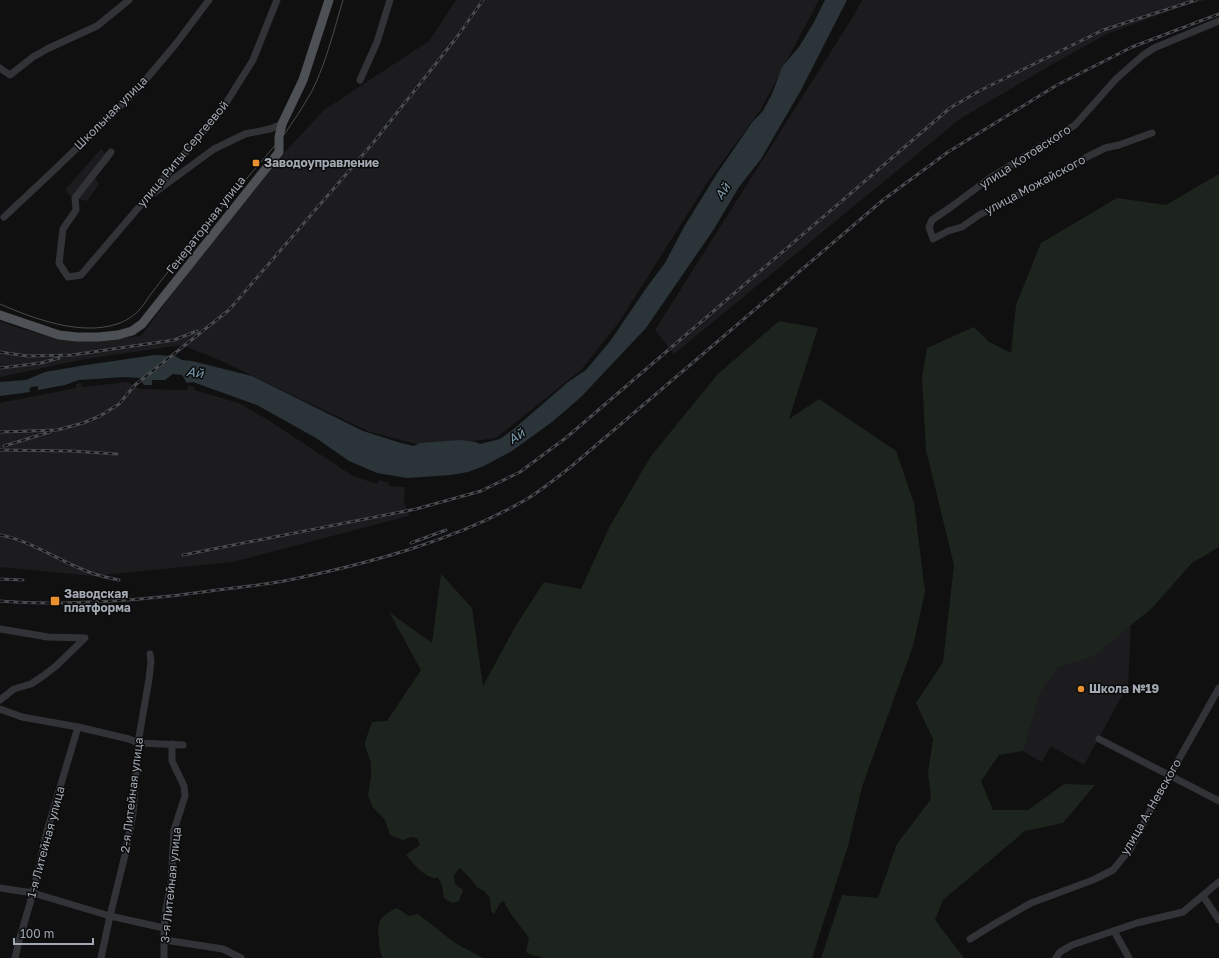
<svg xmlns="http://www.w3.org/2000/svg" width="1219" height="958" font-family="'Golos Text',sans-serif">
<rect width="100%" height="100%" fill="#101011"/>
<g fill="#1c1c1e">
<polygon points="456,0 819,0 761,109 709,180 619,322 581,370 496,438 428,447 370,432 217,359 182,345 85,359 0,377 0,321 22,329 49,336 101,340 141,336 182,280 283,154 324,110 429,41"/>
<polygon points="862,0 1205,0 1180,7 1107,34 1051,65 960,119 674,354 655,330 854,15"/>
<polygon points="101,149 111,159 95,178 99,184 87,201 73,198 65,190"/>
<polygon points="128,382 140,389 187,390 188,386 194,387 194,390 239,403 268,420 353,476 377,484 379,480 389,483 389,486 405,487 404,503 409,513 408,516 233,562 93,576 0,567 0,403 76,388 76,384 81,383 82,387"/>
<polygon points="1117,619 1131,627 1128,685 1084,765 1051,746 1042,762 1024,752 1013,742 1060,650"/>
</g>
<g fill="#1d241d">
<polygon points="1219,174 1219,547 1192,563 1152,608 1094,656 1058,667 1040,692 1023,751 999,755 981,781 993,810 1028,810 1064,784 1095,785 1063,823 1025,831 987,863 943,900 935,920 964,958 821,958 842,895 878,898 897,844 931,799 928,773 933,739 916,703 943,662 954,565 926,450 922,377 927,348 974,327 989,342 1011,353 1016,305 1041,243 1117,198 1166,205"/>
<path d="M779 321 818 328 789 419 819 399 896 451 914 503 925 592 913 646 862 787 848 846 812 958H543L539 956H534L526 952 529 938C521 925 510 916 504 901L500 903 494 914 491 911 490 898 484 891 478 888 469 877 460 868 454 875 455 884 463 890 459 901 452 903 444 898 442 885 438 878C425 879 414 864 406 855L420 845 417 838 411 837 403 840 390 835 385 820 372 806 368 795 371 776V763L365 746V742L372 722 387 721 421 670 389 612 432 643 441 574 472 608 483 686 515 627 544 582 581 589 610 526 651 456 718 374Z"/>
<path d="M397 908 409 916 418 914 455 943 483 958H383C380 952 379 947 379 940 377 920 379 917 397 908Z"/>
</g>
<polygon fill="#2a3439" points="825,0 847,0 801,90 761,159 739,187 714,229 646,328 581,397 552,422 512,451 484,466 468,472 451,475 407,478 377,473 349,461 316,438 257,405 193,382 187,383 182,375 173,374 165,380 152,380 152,385 144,385 140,378 124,377 79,380 65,385 38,390 38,386 31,387 29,389 30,392 0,396 0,382 26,380 45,372 86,365 155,355 175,356 182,360 192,361 252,376 363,431 401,443 414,446 420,443 460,440 475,442 480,444 500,439 515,428 568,382 586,370 611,340 647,287 665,263 684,227 716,175 753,121 763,111 772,94 782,67 799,47 814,22"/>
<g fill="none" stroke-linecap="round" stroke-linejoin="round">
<g stroke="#313336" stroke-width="7">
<polyline points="0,68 10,75 33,57 49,48 97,26 129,0"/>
<polyline points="360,80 377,42 390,0"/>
<polyline points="1152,133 1119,145 1105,148 1087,157 1051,178 979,215 962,227 948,231 933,239 929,227 932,220 951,207 990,178 1075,125 1116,79 1142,56 1154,48 1219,21"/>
<polyline points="111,152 75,198 76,210 63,229 59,263 68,277 81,275 221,111 253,60 277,0"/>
<polyline points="154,193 214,149 245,134 270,129 282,124"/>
<polyline points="4,217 51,173 136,91 175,45 209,0"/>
<polyline points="0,629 48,637 85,638 56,666 43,676 31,684 14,689 0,700"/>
<polyline points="0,709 22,717 78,727 129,739 138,743 183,745"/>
<polyline points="1099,739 1219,801"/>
<polyline points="0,888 33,893 110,916 164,928"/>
<polyline points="1203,896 1219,920"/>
<polyline points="1114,931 1129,958"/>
<polyline points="970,939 996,923 1031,903 1093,880 1113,870 1131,848 1152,807 1219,688"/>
<polyline points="165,940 223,949 241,958"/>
<polyline points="15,958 19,941 33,893 47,831 78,727"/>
<polyline points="101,958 110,916 125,855 133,814 138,743 149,679 151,661 150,654"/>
<polyline points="164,958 164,928 166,909 171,884 174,830 185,796 184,786 172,761 172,744"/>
<polyline points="1056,958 1060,952 1072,945 1137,923 1183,912 1219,882"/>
</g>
<polyline stroke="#4d5055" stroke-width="9" points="0,315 59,335 77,337 98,337 118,335 132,331 142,324 279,152 279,137 282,124 303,80 329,0"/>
<path stroke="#484b4f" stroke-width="1" d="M0 304C34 319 81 336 117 324 126 321 134 316 140 309 144 305 147 299 151 294 162 279 174 264 187 249 218 211 251 174 283 136 293 122 303 107 312 91 326 63 334 30 343 0"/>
<g stroke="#484b4f" stroke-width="3">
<g id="rail">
<polyline points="0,352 27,356 72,355 174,340 197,331"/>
<polyline points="0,368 41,363 59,358"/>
<polyline points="0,432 57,430 83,423 100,416 119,404 135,385 229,310 373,143 457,37 483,0"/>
<polyline points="4,446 50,432"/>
<polyline points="0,450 72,451 117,454"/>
<path d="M0 535C33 541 58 561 89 572 99 576 109 578 119 580"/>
<polyline points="411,543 446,530"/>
<polyline points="183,555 416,509 481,491 520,472 567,437 950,108 979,91 1103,30 1196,0"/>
<polyline points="0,579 23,580"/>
<path d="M0 601C21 603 42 603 63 603 113 602 162 598 210 591 238 587 267 585 294 579 374 562 456 540 527 499 543 489 558 477 573 465L883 200 948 152 1057 85 1132 47 1219 14"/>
</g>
</g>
<use href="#rail" stroke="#0b0b0c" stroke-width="1.5" stroke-dasharray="4.5" stroke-linecap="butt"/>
</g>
<g fill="#e99130" stroke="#0b0b0c" stroke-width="1.5">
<rect x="252" y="159" width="8" height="8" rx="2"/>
<rect x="50" y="596" width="10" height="10" rx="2"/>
<circle cx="1081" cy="689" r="4"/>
</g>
<g text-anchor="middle" stroke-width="3" stroke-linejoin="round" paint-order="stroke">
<g font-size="12" fill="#a2a9b2" stroke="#0b0b0c">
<text transform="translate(111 113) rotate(-45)" y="4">Школьная улица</text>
<text transform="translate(183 154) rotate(-50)" y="4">улица Риты Сергеевой</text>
<text transform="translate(1025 157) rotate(-33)" y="4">улица Котовского</text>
<text transform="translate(1035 185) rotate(-28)" y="4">улица Можайского</text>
<text transform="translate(206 225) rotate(-52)" y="4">Генераторная улица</text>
<text transform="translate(132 795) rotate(-83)" y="4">2-я Литейная улица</text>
<text transform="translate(1151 807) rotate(-60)" y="4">улица А. Невского</text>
<text transform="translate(46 842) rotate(-75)" y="4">1-я Литейная улица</text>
<text transform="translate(171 885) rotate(-84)" y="4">3-я Литейная улица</text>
</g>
<g font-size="12" font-weight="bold" fill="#a2a9b2" stroke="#0b0b0c" text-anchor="start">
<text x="264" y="167">Заводоуправление</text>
<text x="64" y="598">Заводская<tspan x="64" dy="14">платформа</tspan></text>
<text x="1089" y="693">Школа №19</text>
</g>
<g font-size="13" font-style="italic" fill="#799bac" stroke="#0b0b0c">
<text transform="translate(722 191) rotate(-57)" y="5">Ай</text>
<text transform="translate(195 372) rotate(8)" y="5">Ай</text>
<text transform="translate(516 436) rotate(-35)" y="5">Ай</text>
</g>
</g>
<path d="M14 938v6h79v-6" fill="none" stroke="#a2a9b2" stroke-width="2"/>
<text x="20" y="938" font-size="12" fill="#a2a9b2" stroke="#0b0b0c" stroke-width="3" paint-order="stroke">100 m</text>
</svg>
